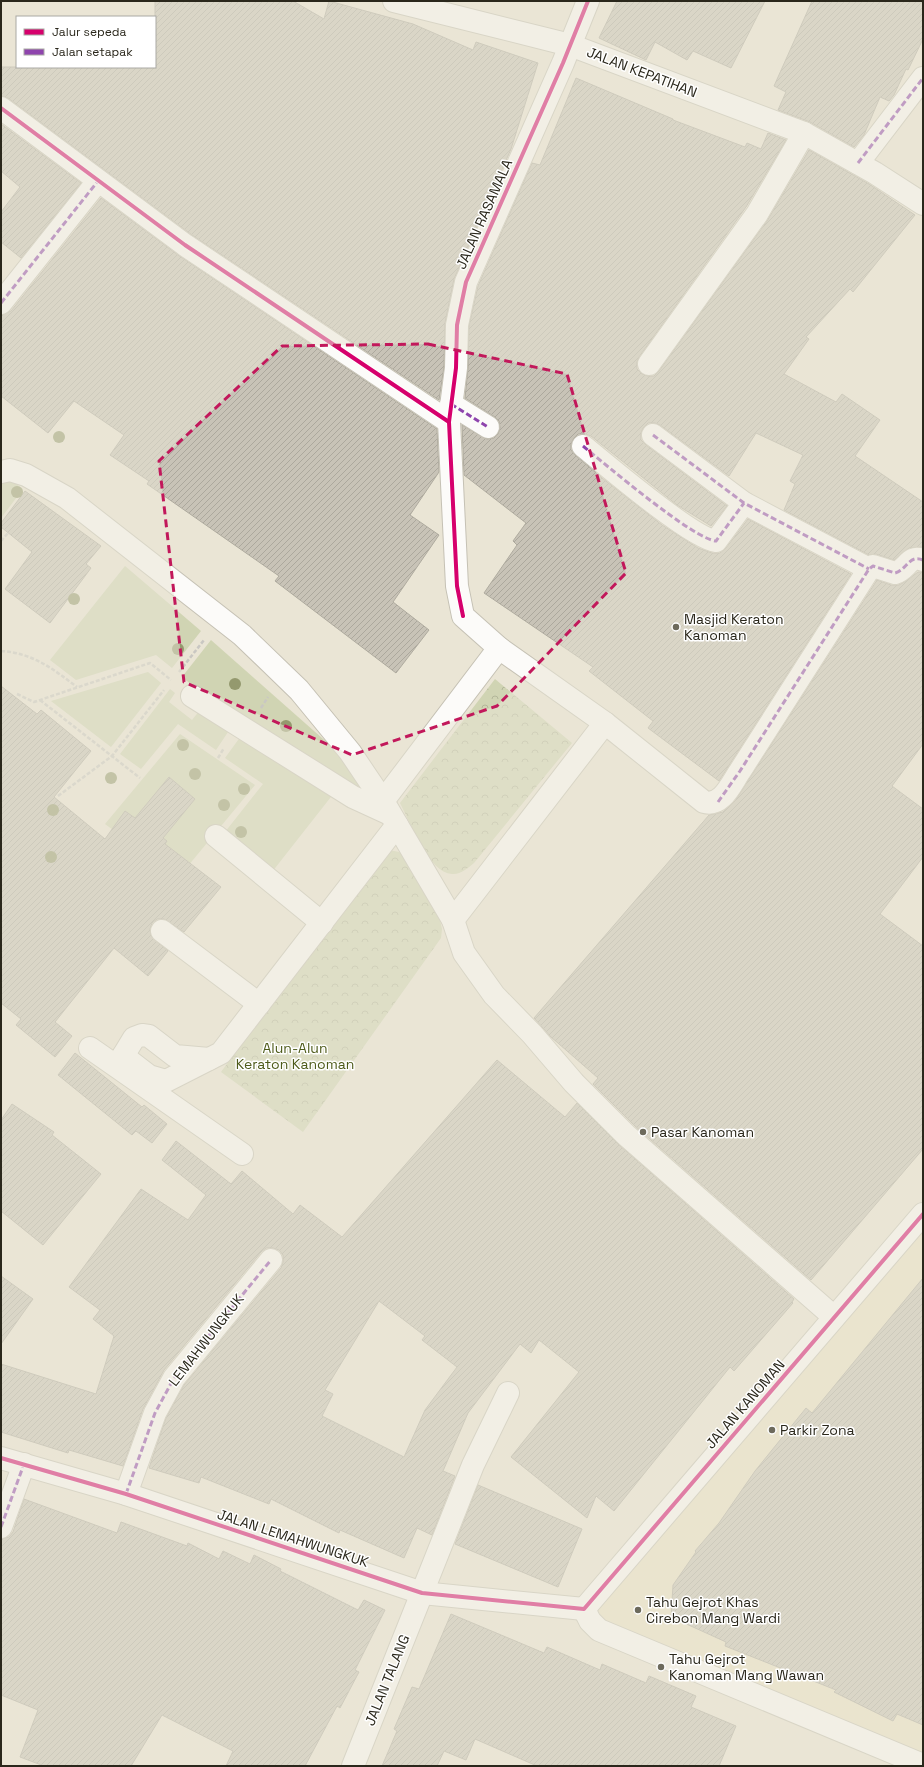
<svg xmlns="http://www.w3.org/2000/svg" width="924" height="1767" font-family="'Space Grotesk',sans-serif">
<defs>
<pattern id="park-crowns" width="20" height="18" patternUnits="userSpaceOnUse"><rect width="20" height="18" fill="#d0d4b3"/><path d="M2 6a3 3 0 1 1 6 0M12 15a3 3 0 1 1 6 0" fill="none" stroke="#b3b699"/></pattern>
<pattern id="building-hatch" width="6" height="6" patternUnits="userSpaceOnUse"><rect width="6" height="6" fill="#c8c3b7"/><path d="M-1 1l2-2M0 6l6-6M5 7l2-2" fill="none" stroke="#aca89d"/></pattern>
</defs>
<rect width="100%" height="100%" fill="#eae5d5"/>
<polygon fill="#eae2c6" points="923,1219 923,1762 601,1628 588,1611"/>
<g fill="#d0d4b3">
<polygon points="1,478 12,481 23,489 1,518"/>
<polygon points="125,566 201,631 172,668 156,655 76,680 50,660"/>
<polygon points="211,640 331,746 348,766 359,784 358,787 353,787 203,694 182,677"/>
<polygon points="148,672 161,683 111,747 51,701"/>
<polygon points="170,689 175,693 169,702 192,720 200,710 230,729 216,750 178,724 141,769 120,754"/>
<polygon points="180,734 255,785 178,878 105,824"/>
<polygon points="241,736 334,793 272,872 225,832 263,784 225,758"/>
</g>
<g fill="url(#park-crowns)">
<path d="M495 679 572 743 474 863C468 868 460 875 452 874 429 873 410 822 400 803Z"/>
<polygon points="389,850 399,852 404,857 440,920 442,929 441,938 303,1132 221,1072 379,855"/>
</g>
<g fill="url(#building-hatch)" stroke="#afab9f" fill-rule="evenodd">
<polygon points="155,1 293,1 324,19 329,1 413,24 473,50 476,42 538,63 511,149 454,279 445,323 444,367 439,400 192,235 8,98 1,96 1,67 155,67"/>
<polygon points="617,1 765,1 731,68 693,51 687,60 655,42 646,60 599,38"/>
<polygon points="812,1 923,1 923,39 908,70 906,69 894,95 889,101 880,97 864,135 854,147 810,122 778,110 786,92 774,86"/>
<polygon points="576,78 673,119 673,120 745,147 747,143 761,149 768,133 786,140 746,207 639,357 637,362 637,369 642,374 648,376 654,376 659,371 767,221 809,150 869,184 915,215 853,292 850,289 806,337 809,339 784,374 836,402 842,394 880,420 855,456 923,502 923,547 909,548 894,560 876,554 869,555 784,510 795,484 790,481 803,455 756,433 729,476 660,425 655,423 648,423 643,428 641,433 641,440 646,445 727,506 711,526 677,505 591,436 585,434 578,434 574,438 571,444 571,450 575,455 602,478 662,525 698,548 712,553 720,553 726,548 748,519 851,574 719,781 648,728 653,721 589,671 593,667 484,593 517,545 513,541 526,523 464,475 462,425 487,439 494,438 498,434 500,428 499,421 495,417 465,398 468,368 469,326 478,286 532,163 540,165"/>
<polygon points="1,124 81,183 21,258 1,242 1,212 20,187 1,171"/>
<polygon points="101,198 178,255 437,429 439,472 410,515 439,535 393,602 429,630 396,673 275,581 279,576 147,484 149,481 110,455 124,435 74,401 48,433 1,396 1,315 11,311"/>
<polygon points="25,491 101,546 86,564 91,568 50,623 5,589 32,552 1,527 1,523"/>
<polygon points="918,572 923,572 923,744 892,786 923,809 923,857 880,914 923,946 923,1149 811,1280 635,1126 593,1084 598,1078 551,1037 534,1018 709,815 723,812 735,801 877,580 891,585 899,585 906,581"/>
<polygon points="1,686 37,714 41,710 91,751 54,797 105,839 125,811 135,818 169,777 195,799 163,838 167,841 165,844 221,887 184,932 164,919 157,919 152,923 150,929 151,936 168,951 148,976 114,948 55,1022 72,1036 55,1057 16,1025 21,1019 1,1003"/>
<polygon points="75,1053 142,1107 144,1105 167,1124 152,1143 136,1131 132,1135 58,1075"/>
<path d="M497 1060 565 1117 577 1103 618 1144 794 1299 792 1302 793 1303 734 1371 730 1367 614 1511 596 1496 587 1518 511 1457 579 1372 539 1340 531 1353 520 1344 468 1413 443 1471 455 1476 432 1535 417 1528 404 1558 340 1530 339 1533 271 1499 269 1504 201 1477 199 1483 149 1468 166 1418 184 1385 281 1268 283 1262V1255L279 1250 273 1248H266L261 1252 164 1370 143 1409 123 1466 69 1450 68 1453 1 1432V1364L96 1394 114 1336 93 1319 100 1310 69 1287 141 1189 188 1220 206 1195 162 1160 176 1141 231 1184 242 1171 293 1214 300 1205 342 1237ZM379 1301 425 1336 422 1340 457 1367 425 1410 404 1457 322 1416 333 1394 325 1390Z"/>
<polygon points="12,1104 54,1132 52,1135 101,1174 43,1245 1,1211 1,1120"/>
<polygon points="1,1276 33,1299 1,1344"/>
<polygon points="923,1278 923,1725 897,1714 893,1721 834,1692 836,1690 735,1650 725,1646 726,1642 671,1617 673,1585 696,1552 695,1551 719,1523 755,1471 806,1408 812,1413"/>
<polygon points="478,1485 582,1529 558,1587 455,1544"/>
<polygon points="24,1499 117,1533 121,1522 187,1546 188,1543 219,1559 223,1551 250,1564 254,1555 281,1569 280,1571 358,1610 364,1600 385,1610 355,1670 359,1672 340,1708 337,1706 305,1766 226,1766 233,1751 162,1715 131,1766 44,1766 20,1757 38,1710 1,1695 1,1539 9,1537 13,1532"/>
<polygon points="451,1614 544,1653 547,1647 600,1670 602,1664 646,1683 649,1676 696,1696 691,1707 736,1726 719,1766 537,1766 475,1739 466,1760 444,1751 437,1766 382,1766 397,1731 394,1729 412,1687 419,1689"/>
</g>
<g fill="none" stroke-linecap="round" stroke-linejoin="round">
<g stroke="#c5c1b4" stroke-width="24">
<g id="minor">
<polyline points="394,1 570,45 804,133 875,173 923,204"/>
<path d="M588 1 563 63 466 282 457 325 456 368 449 422 457 586 463 616 499 648 605 723 704 802C722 807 731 784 740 771L869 569 873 566 895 573C907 570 909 554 923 560"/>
<polyline points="1,108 185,245 449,422"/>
<polyline points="858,163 923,78"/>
<polyline points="1,303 98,181"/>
<polyline points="649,364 757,214 804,133"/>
<polyline points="451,404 488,427"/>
<polyline points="653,435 744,503 869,569"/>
<path d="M583 446C605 464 693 539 716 541L744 503"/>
<polyline points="1,472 10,470 26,475 67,498 242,635 299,690 350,752 383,801 453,920 464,953 494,995 532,1034 574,1083 626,1135 834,1317"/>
<polyline points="192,696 353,797 390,814"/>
<polyline points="383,801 499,648"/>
<polyline points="216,836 322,923"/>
<polyline points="453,920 605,723"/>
<polyline points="162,931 259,1004"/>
<polyline points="90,1048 242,1154"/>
<polyline points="123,1056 149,1076 166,1081 221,1053 397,825"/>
<polyline points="117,1066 134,1038 142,1035 149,1036 175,1056 209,1059"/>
<polyline points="1,1458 126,1494 422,1593 584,1609"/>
<polyline points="126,1494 155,1413 174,1378 271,1260"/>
<polyline points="1,1527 24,1464"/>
<polyline points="584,1609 923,1214"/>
<polyline points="584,1609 590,1621 599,1630 923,1765"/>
<polyline points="353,1766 473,1465 508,1393"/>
</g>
</g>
<g stroke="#c9c7c2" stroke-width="2.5" stroke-dasharray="4 2" stroke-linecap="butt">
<polyline points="1,541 8,533"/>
<path d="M1 651C33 653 53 669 77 687"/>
<polyline points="179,672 204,640"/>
<polyline points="17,694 34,702 150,663 171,680"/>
<polyline points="40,700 140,778"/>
<polyline points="261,708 268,697"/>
<polyline points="218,758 224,748"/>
<polyline points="58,796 112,756 164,690"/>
</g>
<use href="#minor" stroke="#fcfbf9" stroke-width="22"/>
<g stroke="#8e44ad" stroke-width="3" stroke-dasharray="6 3" stroke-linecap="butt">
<polyline points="858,163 923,78"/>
<polyline points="1,303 98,181"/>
<polyline points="451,404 488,427"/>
<polyline points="653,435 744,503 869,569"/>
<path d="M583 446C605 464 693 539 716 541L744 503"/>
<path d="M718 802 740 771 869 569 873 566 895 573C907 570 909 554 923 560"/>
<polyline points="126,1494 155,1413 174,1378 271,1260"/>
<polyline points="1,1527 24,1464"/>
</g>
<g stroke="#fff" stroke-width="6">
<g id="cycleway">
<polyline points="1,108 185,245 449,422"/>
<polyline points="463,616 457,586 449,422 456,368 457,325 466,282 563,63 588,1"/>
<polyline points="1,1458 126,1494 422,1593 584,1609 923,1214"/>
</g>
</g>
<use href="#cycleway" stroke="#d6006c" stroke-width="4"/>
</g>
<g fill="#94996e">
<circle cx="59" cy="437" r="6"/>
<circle cx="17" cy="492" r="6"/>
<circle cx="74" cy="599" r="6"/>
<circle cx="178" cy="649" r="6"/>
<circle cx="235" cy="684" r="6"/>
<circle cx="286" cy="726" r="6"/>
<circle cx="183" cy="745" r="6"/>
<circle cx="195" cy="774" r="6"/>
<circle cx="111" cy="778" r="6"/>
<circle cx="244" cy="789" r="6"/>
<circle cx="224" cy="805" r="6"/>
<circle cx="53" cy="810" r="6"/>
<circle cx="241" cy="832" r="6"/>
<circle cx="51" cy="857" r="6"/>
</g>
<path d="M0 0H924V1767H0ZM428 344 567 374 626 573 497 706 352 755 184 682 159 461 282 346Z" fill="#eae5d5" fill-opacity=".55" fill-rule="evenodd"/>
<path fill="none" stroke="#c2185b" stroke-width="3" stroke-dasharray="8 5" stroke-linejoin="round" d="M428 344 567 374 626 573 497 706 352 755 184 682 159 461 282 346Z"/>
<g fill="#6d6a5c" stroke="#fff" stroke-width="1.5">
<circle cx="676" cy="627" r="4"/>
<circle cx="643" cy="1132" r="4"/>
<circle cx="772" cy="1430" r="4"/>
<circle cx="638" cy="1610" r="4"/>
<circle cx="661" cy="1667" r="4"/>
</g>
<g text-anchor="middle" stroke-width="3" stroke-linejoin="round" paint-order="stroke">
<g font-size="14" fill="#2a271b" stroke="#fff">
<text transform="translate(642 72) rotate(21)" y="5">JALAN KEPATIHAN</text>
<text transform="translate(484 214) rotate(-66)" y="5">JALAN RASAMALA</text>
<text transform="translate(206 1340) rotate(-52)" y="5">LEMAHWUNGKUK</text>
<text transform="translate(745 1404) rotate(-49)" y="5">JALAN KANOMAN</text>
<text transform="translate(293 1538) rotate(18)" y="5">JALAN LEMAHWUNGKUK</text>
<text transform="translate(387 1680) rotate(-68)" y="5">JALAN TALANG</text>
</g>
<g font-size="14" fill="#2a271b" stroke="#fff" text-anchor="start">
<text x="684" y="624">Masjid Keraton<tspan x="684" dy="16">Kanoman</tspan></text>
<text x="651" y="1137">Pasar Kanoman</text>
<text x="780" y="1435">Parkir Zona</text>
<text x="646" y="1607">Tahu Gejrot Khas<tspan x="646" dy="16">Cirebon Mang Wardi</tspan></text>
<text x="669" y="1664">Tahu Gejrot<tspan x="669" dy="16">Kanoman Mang Wawan</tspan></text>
</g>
<g font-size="14" fill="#4e5b1a" stroke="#fff">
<text x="295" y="1053">Alun-Alun<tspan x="295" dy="16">Keraton Kanoman</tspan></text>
</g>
</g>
<rect width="924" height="1767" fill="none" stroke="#2a271b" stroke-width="4"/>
<rect x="16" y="16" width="140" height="52" fill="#ffffff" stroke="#aaa9a4"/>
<rect x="24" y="29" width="20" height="6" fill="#d6006c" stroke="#aaa9a4"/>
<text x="52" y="36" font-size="12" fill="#2a271b">Jalur sepeda</text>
<rect x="24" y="49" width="20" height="6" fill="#8e44ad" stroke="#aaa9a4"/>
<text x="52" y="56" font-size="12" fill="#2a271b">Jalan setapak</text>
</svg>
